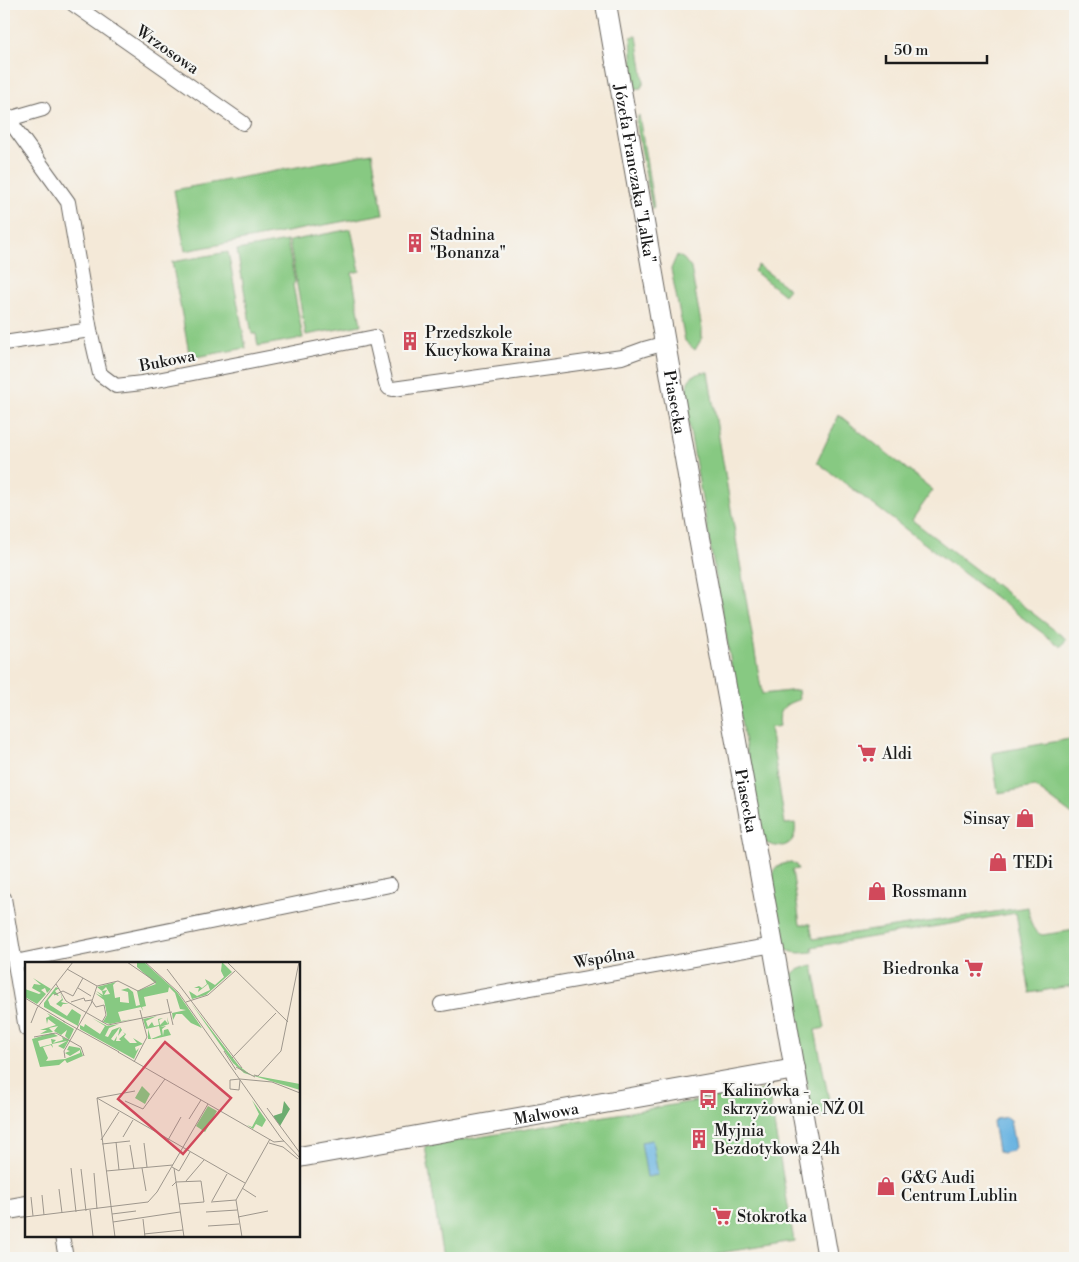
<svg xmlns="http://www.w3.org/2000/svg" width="1079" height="1262" font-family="'Libre Bodoni',serif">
<rect width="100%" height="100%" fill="#f6f6f2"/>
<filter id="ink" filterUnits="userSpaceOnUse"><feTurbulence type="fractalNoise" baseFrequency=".02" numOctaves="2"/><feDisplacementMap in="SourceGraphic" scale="10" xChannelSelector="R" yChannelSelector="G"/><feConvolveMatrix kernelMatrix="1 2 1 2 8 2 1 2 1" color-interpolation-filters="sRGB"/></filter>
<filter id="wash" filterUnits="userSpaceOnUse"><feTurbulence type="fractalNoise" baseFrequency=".0096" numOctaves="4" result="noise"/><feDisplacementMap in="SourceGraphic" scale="20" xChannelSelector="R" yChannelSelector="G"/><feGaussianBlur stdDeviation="1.12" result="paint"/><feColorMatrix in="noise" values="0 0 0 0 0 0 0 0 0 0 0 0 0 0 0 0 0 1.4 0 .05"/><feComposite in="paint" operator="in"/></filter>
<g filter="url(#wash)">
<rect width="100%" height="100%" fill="#f4e9d8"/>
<g fill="#87c982" stroke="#52724f">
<polygon points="637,36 644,82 641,88 634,89 631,37"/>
<polygon points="639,115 654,208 652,209 636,121"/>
<polygon points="372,153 383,214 185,251 174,190"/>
<polygon points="351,229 360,271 352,273 361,325 306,335 289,241"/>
<polygon points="287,241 295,282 293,285 303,338 258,346 256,334 252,334 237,250"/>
<polygon points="228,252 246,348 190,358 172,262"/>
<polygon points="677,255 684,259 691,268 702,329 702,338 695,350 685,341 671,269"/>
<polygon points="758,265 789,289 784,295 754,271"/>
<path d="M708 372 762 694 798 690 799 700C785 703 777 710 780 726L770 728 785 824 795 823C798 844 783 851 766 843L761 834 683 391H687C686 376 696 373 708 372Z"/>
<polygon points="839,415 933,490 912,520 1066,639 1061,647 817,462"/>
<polygon points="1075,738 1075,817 1035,787 998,793 992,753"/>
<path d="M791 862 796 865 798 869 792 870 800 924H810L813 939 1028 907C1030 918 1030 931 1042 935L1075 930V985L1030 993 1016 913 812 947 813 952C800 953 792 955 782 946L770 890 774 889C771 872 773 865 791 862Z"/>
<path d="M813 965 825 1028 815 1030 832 1115 821 1118 813 1114 811 1107 788 980C794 969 802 968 813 965Z"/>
<polygon points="768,1089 794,1241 689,1258 443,1258 425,1146"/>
</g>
<g fill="#68b3e1" stroke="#42687e">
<polygon points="1006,1117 1010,1120 1015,1147 1012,1151 1002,1153 998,1151 993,1122 996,1119"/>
<polygon points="652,1140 658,1175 647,1177 641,1142"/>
</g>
</g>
<g filter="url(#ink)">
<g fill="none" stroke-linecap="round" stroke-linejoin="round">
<g stroke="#68645e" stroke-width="16">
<g id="street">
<polyline points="73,4 243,123"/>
<polyline points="43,109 12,118 14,127 68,202 90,330 100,374 116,386 142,383 375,337 386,384 389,388 393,389 622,357 644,349 666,343"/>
<polyline points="4,343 90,330"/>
<polyline points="4,898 26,1029"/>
<polyline points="15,962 390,885"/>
<polyline points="441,1004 773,945"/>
<polyline points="62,1236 66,1258"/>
</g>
</g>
<g stroke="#68645e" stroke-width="22">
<g id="secondary">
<path id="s1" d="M606 4 697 527 773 945 828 1258"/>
<path id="s2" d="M299 1157 795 1069"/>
<polyline points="4,1210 26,1206"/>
</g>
</g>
<use href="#street" stroke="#fff" stroke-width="14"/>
<use href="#secondary" stroke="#fff" stroke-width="20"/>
</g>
</g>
<defs>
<g id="building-bare" transform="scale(1.5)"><path d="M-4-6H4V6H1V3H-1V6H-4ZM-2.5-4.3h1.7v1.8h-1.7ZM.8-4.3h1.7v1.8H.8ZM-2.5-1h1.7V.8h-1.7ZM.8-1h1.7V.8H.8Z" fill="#d1495b" stroke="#f6f6f2" stroke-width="2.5" paint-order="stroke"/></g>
<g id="supermarket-bare" transform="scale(1.5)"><path d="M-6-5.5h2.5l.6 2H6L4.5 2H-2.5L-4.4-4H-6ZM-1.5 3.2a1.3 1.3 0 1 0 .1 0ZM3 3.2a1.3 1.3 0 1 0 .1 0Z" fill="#d1495b" stroke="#f6f6f2" stroke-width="2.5" paint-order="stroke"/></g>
<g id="shop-bare" transform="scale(1.5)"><path d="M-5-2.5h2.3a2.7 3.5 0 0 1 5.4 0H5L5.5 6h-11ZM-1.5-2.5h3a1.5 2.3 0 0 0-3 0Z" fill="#d1495b" stroke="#f6f6f2" stroke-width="2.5" paint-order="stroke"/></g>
<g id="bus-bare" transform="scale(1.5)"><path d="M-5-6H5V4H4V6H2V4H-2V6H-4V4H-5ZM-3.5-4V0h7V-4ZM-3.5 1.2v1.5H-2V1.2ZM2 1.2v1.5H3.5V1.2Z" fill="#d1495b" stroke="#f6f6f2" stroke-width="2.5" paint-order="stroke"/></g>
</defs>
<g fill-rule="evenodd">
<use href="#building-bare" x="415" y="243"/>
<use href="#building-bare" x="410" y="341"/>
<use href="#supermarket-bare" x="867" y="753"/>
<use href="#shop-bare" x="1025" y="818"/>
<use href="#shop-bare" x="998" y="862"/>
<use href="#shop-bare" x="877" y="891"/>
<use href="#supermarket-bare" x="974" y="968"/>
<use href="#bus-bare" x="708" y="1099"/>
<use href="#building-bare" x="699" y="1139"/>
<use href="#shop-bare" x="886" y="1186"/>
<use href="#supermarket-bare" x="722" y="1216"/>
</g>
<g text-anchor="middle" stroke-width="4.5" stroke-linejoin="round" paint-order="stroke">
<g font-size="16" fill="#1c1c1c" stroke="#f6f6f2">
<text transform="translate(168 49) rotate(35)" y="6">Wrzosowa</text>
<text dy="6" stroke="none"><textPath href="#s1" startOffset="172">Józefa Franczaka "Lalka"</textPath></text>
<text transform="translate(167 360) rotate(-11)" y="6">Bukowa</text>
<text dy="6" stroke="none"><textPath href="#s1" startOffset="404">Piasecka</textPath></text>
<text dy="6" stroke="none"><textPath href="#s1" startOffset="809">Piasecka</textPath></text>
<text transform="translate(604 957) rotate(-10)" y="6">Wspólna</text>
<text dy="6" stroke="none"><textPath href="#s2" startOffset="251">Malwowa</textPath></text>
</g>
<g font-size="16" fill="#1c1c1c" stroke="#f6f6f2" text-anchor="start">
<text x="430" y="240">Stadnina<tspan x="430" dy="18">"Bonanza"</tspan></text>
<text x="425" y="338">Przedszkole<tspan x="425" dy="18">Kucykowa Kraina</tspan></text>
<text x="882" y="759">Aldi</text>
<text x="1010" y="824" text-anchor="end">Sinsay</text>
<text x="1013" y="868">TEDi</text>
<text x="892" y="897">Rossmann</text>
<text x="959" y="974" text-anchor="end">Biedronka</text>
<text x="723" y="1096">Kalinówka -<tspan x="723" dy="18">skrzyżowanie NŻ 01</tspan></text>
<text x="714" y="1136">Myjnia<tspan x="714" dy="18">Bezdotykowa 24h</tspan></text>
<text x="901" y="1183">G&amp;G Audi<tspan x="901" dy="18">Centrum Lublin</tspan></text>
<text x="737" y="1222">Stokrotka</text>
</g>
</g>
<g transform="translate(25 962)">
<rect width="275" height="275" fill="#f4e9d8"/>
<path d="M112 0H119L152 30 177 66 166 61 157 52H151L148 58 147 51 161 48 155 47 150 31 144 25 143 30 119 35 121 44 117 45 118 49 116 45 93 50 96 59 108 57 85 62 78 60 82 53 79 38 70 31 78 35 71 29 78 33 77 29 82 28 79 33 85 32 81 25 77 29 72 25 91 20 88 23 90 36 95 35V40L104 41 103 30 96 28 103 26 108 30 111 44 115 43 112 29 131 22 112 5ZM197 0 207 10 181 33 167 37 164 29 172 34 185 28 183 22 173 30 174 26H169L174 24 177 26 182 22 180 17 190 23 199 15 196 9ZM8 16 26 27 22 31 20 26 16 28 21 32 12 42 0 35V27L14 32 16 31 7 26 9 22 16 23ZM31 25 34 27 38 38 36 40 44 42H38L36 45 31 42 37 37 34 26 30 29 34 34 28 32 23 38 25 43 42 54 47 47 56 53 53 64 19 45V41ZM166 41 214 104 226 113 275 122V128L219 111 208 101ZM22 51 49 67 44 78 40 74 42 68 36 73 29 69 33 64 24 66 28 70 15 72 22 68H15L31 63 23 57 22 62 21 56 25 54ZM132 54 121 59 123 65 127 60 129 64 134 63 133 57 138 56 134 58 135 63 140 58 143 62 142 55 144 62 135 65 141 64 137 67 138 74 139 68 143 67 146 73 129 77H123V67L126 77 136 73 134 64 121 67 118 57ZM67 56 82 64 94 62 84 66 80 74 83 75 87 68 95 65 97 68 93 74 95 65 86 77 89 79 92 74 91 79H96L94 77 100 72 98 70 101 72 99 75 105 81H112L108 76 118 82 110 85 111 89 114 86 109 97 55 67V63L59 65 60 62 75 72 80 64ZM27 71 33 74 13 79 15 85 27 82 26 77 31 78 28 81 38 78 37 75 44 78 39 87 33 84 42 79 27 82 28 86 26 83 18 85 23 96 21 99 40 97 55 91V88L45 94 40 91 45 89 42 88 44 84 55 86 58 94 42 101 40 98 34 103 15 105 7 77ZM117 124 125 132 120 142 110 136ZM227 138 241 158 237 165 231 162 228 167 222 163 227 165 234 152ZM183 144 192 149 180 170 171 164Z" fill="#87c982"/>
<path d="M259 139 265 147 255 164 248 154 257 151Z" fill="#6dad70"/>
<path fill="none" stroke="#9e978d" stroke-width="1" d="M120 0 153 30 256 176M202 0 263 60M42 7 72 24 93 19 113 29 131 20 102 0M142 7 217 106M31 22 41 39 83 63 147 50M53 26 66 34M29 33 38 29 48 34 58 16M0 36 40 60M142 37 148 63M67 39 71 45 79 43 81 53 77 60M46 40 59 36 60 39 67 38M161 40 183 33 210 9M38 59 94 90M6 61 12 46 48 0M9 75 31 71 56 85 59 94M199 89 211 108M93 90 249 180 259 179M40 96 39 89 66 42 72 24M207 96 251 51M109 100 122 75 115 48M211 105 230 115M229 113 233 114 256 89 274 0M215 118 214 128 205 127V118L215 117 247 120 275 131M72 136 220 221M72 136 90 275M72 136 110 129M100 139 118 147 140 117M242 146 275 191M164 157 176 138M98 175 108 158M256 176 275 196M76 178 94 150M143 178 156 155M91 180 94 208M119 181 122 205M244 181 258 185 273 197M77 182 105 179M105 183 109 207M147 205 154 209 165 190M46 206 51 250M117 206 121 229M149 206 159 275M56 207 61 249M81 209 148 203M69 211 72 247M161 219 179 198M147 224 151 220 176 219 179 240 154 242M217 226 231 235M34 227 37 251M17 233 19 253M6 235 8 254M187 239 202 212M186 240 211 238M65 248 68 274M181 250 212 248M87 252 111 249M0 255 123 240 132 230 183 142M213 255 243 249M118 257 120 275M88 260 155 250M183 264 214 262M119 272 158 268M217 275 211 238 245 177"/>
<path fill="#d1495b" fill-opacity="0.15" stroke="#d1495b" stroke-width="2.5" d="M140 80 206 136 158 192 93 137Z"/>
<rect width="275" height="275" fill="none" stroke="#1c1c1c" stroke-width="2.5"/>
</g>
<rect width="1079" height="1262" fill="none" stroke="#f6f6f2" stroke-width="20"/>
<path d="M886 55v8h101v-8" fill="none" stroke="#1c1c1c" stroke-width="2.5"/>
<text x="894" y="55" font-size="15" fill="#1c1c1c" stroke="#f6f6f2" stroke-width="4" paint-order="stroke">50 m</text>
</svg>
